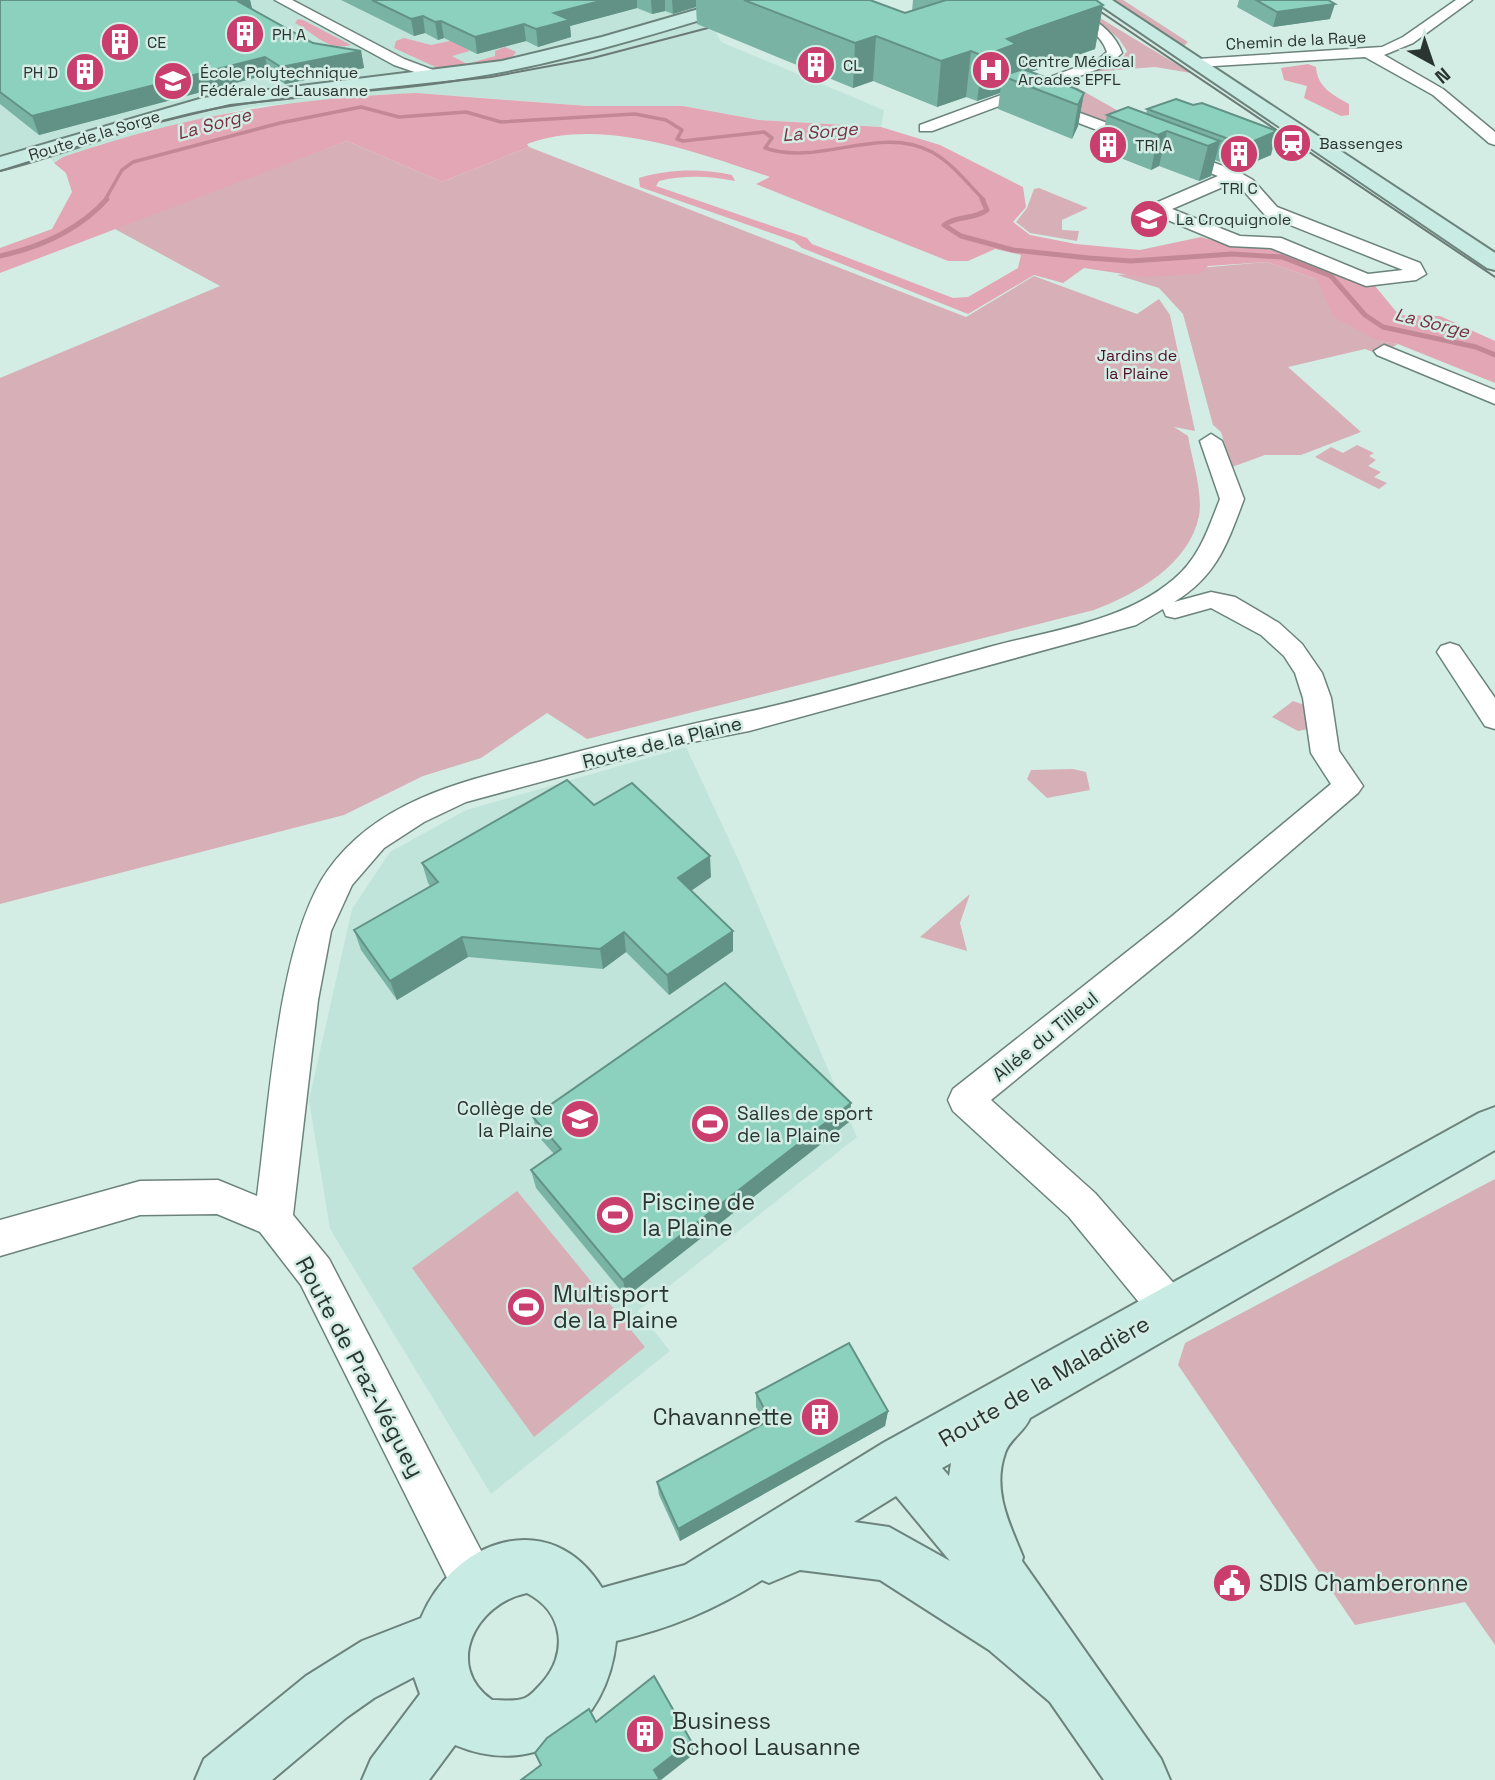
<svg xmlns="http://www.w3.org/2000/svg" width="1495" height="1780" font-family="'Space Grotesk',sans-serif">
<rect width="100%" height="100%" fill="#d3ede5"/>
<g fill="#c1e4da">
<polygon points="0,0 734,0 509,60 457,70 279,88 197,101 0,160"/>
<polygon points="768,0 716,32 721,42 884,110 881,127 759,120 683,106 587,106 459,96 387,94 252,107 98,145 54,163 49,156 111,133 224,104 471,78 515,70"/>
<polygon points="686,747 739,861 857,1137 638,1311 670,1351 491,1494 330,1229 309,1100 352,909 390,852 466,810"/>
</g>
<g fill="#d7afb7">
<polygon points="1108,0 1123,0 1188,42 1184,46"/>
<polygon points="1080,6 1191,73 1155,67 1091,72 1120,62 1127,51 1119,39"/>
<polygon points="1067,82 1145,126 1126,133 1030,96"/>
<path d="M347 141 442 182 529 147 966 317 1034 276 1137 314 1159 299 1170 315 1195 431 1174 427 1188 436C1192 460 1203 492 1199 516 1189 565 1136 594 1094 610L587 739 547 713 481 758 423 776 344 815 0 904V378L220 286 113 228Z"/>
<polygon points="1039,188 1088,208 1062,220 1062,230 1079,231 1077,241 1030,233 1016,222 1027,208 1034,189"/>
<polygon points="1267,262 1316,279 1379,341 1398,344 1379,354 1365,349 1288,367 1361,432 1301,455 1265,455 1232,467 1221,432 1213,425 1183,314 1159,288 1117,275"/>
<polygon points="1357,445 1374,453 1369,456 1376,460 1368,466 1381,472 1374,477 1387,483 1379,489 1315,457 1331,447 1343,453"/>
<polygon points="1293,701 1307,706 1309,729 1298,731 1272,717"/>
<polygon points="1073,769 1086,772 1090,790 1047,798 1027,779 1031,770"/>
<polygon points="970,894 960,923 967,951 920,937"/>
<polygon points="1495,1179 1495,1645 1465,1602 1355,1625 1178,1365 1185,1343"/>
<polygon points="517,1191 645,1347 534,1437 412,1268"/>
</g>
<g fill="#e3a6b4">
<path d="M298 19 303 20 351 45C326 51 316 34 295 23Z"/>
<polygon points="404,38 431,45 464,38 463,47 470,51 452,56 467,64 495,56 495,51 505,47 516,52 510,61 444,71 394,48 396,41"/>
<path d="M1308 64 1316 67C1317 87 1333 95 1349 104V115L1341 116 1304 98 1307 86 1284 80 1281 68Z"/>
<path d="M416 93 587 106H683L759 120 881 127 940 145 1023 187 1026 207 1013 222 1030 235 1076 244 1140 250 1201 237 1233 246 1289 251 1375 286 1399 315 1440 316 1495 341V383L1398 344 1379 341 1334 317 1316 279 1267 262 1208 266 1200 274 1143 277 1084 268 1063 283 1034 275 968 314 802 248 794 241 640 187 639 178C667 169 703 168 732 175L735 181C709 176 684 175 659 181L656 186 807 238 812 244 953 298 968 297 1018 268 1021 255 995 249 968 261H948L756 184 770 177C699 153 601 116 527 144L529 147 442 182 347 141 0 273V248L52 229 72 192 66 173 54 163 63 157C180 117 291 98 416 93Z"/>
</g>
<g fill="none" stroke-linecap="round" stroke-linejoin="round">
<path stroke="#c38896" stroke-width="3.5" d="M105 200 122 170 133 162 280 123 361 107 399 117 466 112 501 122 635 114 666 120 682 130 677 139 683 141 764 132 772 138 765 148C819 167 880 124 932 152 952 163 968 184 984 200"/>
<g stroke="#c38896" stroke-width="5">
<path d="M982 199 987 210C974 220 957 215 944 225L961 236 1013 250 1089 258 1131 261 1232 254 1282 257 1331 276 1365 315 1383 327 1476 347 1495 355"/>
<path d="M0 256C41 247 78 231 107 199"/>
</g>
<g stroke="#6c837c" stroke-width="3">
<g id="street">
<polygon points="275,0 292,0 404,59 449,76 441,81 394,65"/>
<path d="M1029 0C1063 0 1110 19 1122 53L1109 65 932 131H920V125L1099 59 1107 52C1096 18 1051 20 1029 0Z"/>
<polygon points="1456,0 1472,0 1413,43 1384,55 1443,89 1495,132 1495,145 1489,143 1433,95 1365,57 1198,67 1191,63 1198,59 1382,47 1403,37"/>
<path d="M1040 98 1239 172 1253 180 1277 207 1420 263 1426 274 1416 280 1366 286 1271 248 1230 246 1151 213 1148 209 1151 205 1218 176 1034 106V100ZM1232 183 1241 188 1265 215 1403 270 1368 274 1281 238 1240 236 1172 209Z"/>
<polygon points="1384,345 1495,390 1495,404 1377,355 1374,351"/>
<path d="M1211 434 1222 441 1244 499C1227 544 1217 576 1174 602L1211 592 1235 597 1279 623 1302 644 1322 673 1331 698 1339 751 1363 786 1358 793 1193 935 991 1100 1095 1193 1184 1295 1190 1309 1184 1323 1170 1328 1156 1323 1069 1217 953 1111 948 1100 953 1089 1171 917 1331 784 1311 753 1303 698 1295 673 1284 656 1261 635 1211 608 1175 618 1166 616 1163 609 1136 625 749 731 677 745 466 802 424 822 384 848 352 885 331 931 318 1000 293 1215 329 1259 490 1568 497 1584 490 1600 474 1607 458 1600 301 1285 260 1232 217 1214 140 1215 0 1256V1220L140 1181 218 1180 257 1196C269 1108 278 940 328 870 382 795 474 779 558 757 621 740 683 726 747 712 830 694 912 668 993 646 1054 630 1125 621 1174 579 1200 557 1208 529 1220 499L1200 441Z"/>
<polygon points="1450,643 1459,646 1495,698 1495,729 1485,726 1437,652 1441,646"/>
</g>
</g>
<g stroke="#6c837c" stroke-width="4">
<g id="secondary">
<path d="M730 0H756L754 4C659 32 565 63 467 78 379 93 290 92 203 110 134 124 69 153 0 170V157L203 98 502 61 602 37Z"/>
<polygon points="1093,0 1112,0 1495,253 1495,270 1487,268"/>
<path d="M1495 1107V1150L1030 1418C1025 1431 1009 1440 1005 1453 992 1490 1009 1523 1023 1557L1022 1561 1161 1759 1170 1780H1104L1050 1702 989 1650 880 1580 800 1570 769 1583 762 1580C714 1610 671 1628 616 1641 607 1726 539 1780 455 1745L429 1780H362L371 1759 420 1694 414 1677 374 1698 347 1717 272 1780H195L204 1759 306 1676 362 1641 421 1618C454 1539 551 1505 602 1588L685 1565 883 1443 1479 1113ZM951 1463 949 1476 942 1468ZM896 1496 950 1561 889 1527 854 1522ZM527 1593C564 1612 569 1654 541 1684 536 1689 532 1695 525 1698 515 1702 502 1700 492 1700 443 1666 476 1603 527 1593Z"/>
</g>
</g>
<use href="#street" fill="#fff" fill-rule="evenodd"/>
<use href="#secondary" fill="#c8ece4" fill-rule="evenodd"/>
<g stroke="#6a7a75" stroke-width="2">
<polyline points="1083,0 1495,277"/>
<polyline points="0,171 143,126 230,105 491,77 593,58 727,23"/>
</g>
</g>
<g fill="#78b3a3">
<polygon points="0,0 250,0 252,10 313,43 361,51 364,68 285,84 269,74 39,135 0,104"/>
<polygon points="341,0 870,0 905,13 912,11 913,0 1096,0 1103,5 1095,49 1031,72 1084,93 1078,126 1072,139 998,109 1000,93 977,101 966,97 937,107 873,81 853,88 697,24 696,7 673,14 665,11 652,14 637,8 570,26 571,37 538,47 526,41 477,54 444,38 438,40 425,33 414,36"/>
<polygon points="1239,0 1328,0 1330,19 1273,27 1237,7"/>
<polygon points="1147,109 1271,155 1238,169 1215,160 1211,176 1199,181 1159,166 1151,170 1100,150 1107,115 1146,114"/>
<polygon points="594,805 711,877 691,891 733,951 669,995 626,952 603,969 468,957 397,1000 361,950 354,930 430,886 428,883 422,863"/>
<polygon points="851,1103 849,1122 626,1297 536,1188 531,1170 554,1154 538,1136 533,1117"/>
<polygon points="756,1393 888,1411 885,1426 680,1541 659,1495 657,1482 764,1423 756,1407"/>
</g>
<g fill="#629285">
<polygon points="250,0 254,16 239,2"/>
<polygon points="604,0 637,0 637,8 570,26 571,37 538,47 536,29 554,13"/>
<polygon points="651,0 665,0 665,11 652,14"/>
<polygon points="672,0 696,0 696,7 673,14"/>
<polygon points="1335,4 1330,19 1273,27 1277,12"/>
<polygon points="1103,5 1095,49 1019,76 1002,76 1000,93 977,101 983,56 1007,39 1025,32"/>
<polygon points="423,16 425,33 414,36 411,19"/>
<polygon points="441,21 444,38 438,40 435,22"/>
<polygon points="524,24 526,41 477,54 475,37"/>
<polygon points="876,36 873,81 853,88 855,43"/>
<polygon points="361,51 364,68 285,84 281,67"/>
<polygon points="971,51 966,97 937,107 941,61"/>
<polygon points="265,57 269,74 39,135 32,116"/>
<polygon points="1084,93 1078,126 1072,139 1078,105"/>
<polygon points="1167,131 1159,166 1151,170 1158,135"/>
<polygon points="1277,131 1271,155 1238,169 1245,145"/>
<polygon points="1220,141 1211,176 1199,181 1208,146"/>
<polygon points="710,856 711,877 679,899 678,878"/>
<polygon points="733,931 733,951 669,995 667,975"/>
<polygon points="624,932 626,952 603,969 600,949"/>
<polygon points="462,937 468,957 397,1000 390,981"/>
<polygon points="851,1103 849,1122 626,1297 623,1280"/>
<polygon points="888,1411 885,1426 680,1541 678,1529"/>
<polygon points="691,1741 694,1754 661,1780 658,1780 654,1770"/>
</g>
<g fill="#8cd0be" stroke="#629285" stroke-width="2">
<polygon points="0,0 248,0 239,2 313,43 361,51 281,67 265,57 32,116 0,92"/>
<polygon points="372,0 604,0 554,13 570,20 536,29 524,24 475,37 441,21 435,22 423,16 411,19"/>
<polygon points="744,0 870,0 905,13 946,0 1096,0 1103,5 1025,32 1007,39 1016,44 983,56 971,51 941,61 876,36 855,43"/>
<polygon points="1256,0 1328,0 1335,4 1277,12"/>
<polygon points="1023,69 1074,88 1084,93 1078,105 1002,76"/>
<polygon points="1176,99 1193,105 1202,103 1277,131 1245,145 1147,109"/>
<polygon points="1128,107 1220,141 1208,146 1167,131 1158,135 1107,115"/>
<polygon points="567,780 594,805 632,783 710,856 678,878 733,931 667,975 624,932 600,949 462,937 390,981 354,930 438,882 422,863"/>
<polygon points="725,983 851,1103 623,1280 531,1170 561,1149 533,1117"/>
<polygon points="849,1343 888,1411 678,1529 657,1482 770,1420 756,1393"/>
<polygon points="654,1676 691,1741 654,1770 660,1780 521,1780 541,1765 535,1753 547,1738 589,1709 596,1722"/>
</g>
<defs>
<g id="building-disc" transform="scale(2.0125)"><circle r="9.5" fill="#ca3e6e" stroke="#d3ede5"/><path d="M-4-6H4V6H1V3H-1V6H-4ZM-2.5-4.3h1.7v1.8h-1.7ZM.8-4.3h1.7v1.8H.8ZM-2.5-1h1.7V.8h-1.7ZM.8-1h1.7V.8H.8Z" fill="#fff"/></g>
<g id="hospital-disc" transform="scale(2.0125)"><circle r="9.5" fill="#ca3e6e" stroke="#d3ede5"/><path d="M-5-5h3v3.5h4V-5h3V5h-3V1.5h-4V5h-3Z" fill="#fff"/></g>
<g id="university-disc" transform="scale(2.0125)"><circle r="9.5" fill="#ca3e6e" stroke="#d3ede5"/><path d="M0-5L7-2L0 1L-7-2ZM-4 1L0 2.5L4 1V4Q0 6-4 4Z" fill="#fff"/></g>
<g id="station-disc" transform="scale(2.0125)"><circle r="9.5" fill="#ca3e6e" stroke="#d3ede5"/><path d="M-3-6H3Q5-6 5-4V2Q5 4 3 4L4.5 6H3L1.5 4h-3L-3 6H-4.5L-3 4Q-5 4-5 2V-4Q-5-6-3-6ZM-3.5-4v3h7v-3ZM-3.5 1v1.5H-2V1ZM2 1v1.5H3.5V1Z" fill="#fff"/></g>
<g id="school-disc" transform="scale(2.0125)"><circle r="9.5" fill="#ca3e6e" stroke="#d3ede5"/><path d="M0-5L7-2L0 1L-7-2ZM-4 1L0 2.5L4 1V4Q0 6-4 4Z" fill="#fff"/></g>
<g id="stadium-disc" transform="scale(2.0125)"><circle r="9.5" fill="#ca3e6e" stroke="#d3ede5"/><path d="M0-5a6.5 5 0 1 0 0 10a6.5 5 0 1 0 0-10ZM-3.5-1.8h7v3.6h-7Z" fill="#fff"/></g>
<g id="civic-disc" transform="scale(2.0125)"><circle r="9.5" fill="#ca3e6e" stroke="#d3ede5"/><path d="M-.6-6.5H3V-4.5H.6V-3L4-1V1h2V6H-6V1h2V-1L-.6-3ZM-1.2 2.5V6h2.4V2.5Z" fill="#fff"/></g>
</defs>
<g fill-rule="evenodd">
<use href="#building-disc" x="245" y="34"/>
<use href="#building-disc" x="120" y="42"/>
<use href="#building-disc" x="816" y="65"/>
<use href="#hospital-disc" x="991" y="70"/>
<use href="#building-disc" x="85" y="72"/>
<use href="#university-disc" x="173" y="81"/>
<use href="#station-disc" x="1292" y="143"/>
<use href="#building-disc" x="1108" y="145"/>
<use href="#building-disc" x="1239" y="154"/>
<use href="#school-disc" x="1149" y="219"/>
<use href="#school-disc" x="580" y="1119"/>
<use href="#stadium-disc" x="710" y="1124"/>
<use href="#stadium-disc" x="615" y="1215"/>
<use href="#stadium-disc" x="526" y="1307"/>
<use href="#building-disc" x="820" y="1417"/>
<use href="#civic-disc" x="1232" y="1583"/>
<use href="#building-disc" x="645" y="1734"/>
</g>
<g text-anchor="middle" stroke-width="5" stroke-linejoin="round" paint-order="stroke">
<g font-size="16" fill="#2a3431" stroke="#d3ede5" text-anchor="start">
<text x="272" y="40">PH A</text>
<text x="147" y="48">CE</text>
<text x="1018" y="67">Centre Médical<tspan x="1018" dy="18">Arcades EPFL</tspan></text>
<text x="843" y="71">CL</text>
<text x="58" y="78" text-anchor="end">PH D</text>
<text x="200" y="78">École Polytechnique<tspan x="200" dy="18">Fédérale de Lausanne</tspan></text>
<text x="1319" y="149">Bassenges</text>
<text x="1135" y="151">TRI A</text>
<text x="1239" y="194" text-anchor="middle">TRI C</text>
<text x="1176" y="225">La Croquignole</text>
</g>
<g font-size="16" fill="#2a3431" stroke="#d3ede5">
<text transform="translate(1296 40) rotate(-3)" y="6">Chemin de la Raye</text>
<text transform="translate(94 135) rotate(-17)" y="6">Route de la Sorge</text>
</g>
<g font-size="16" fill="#530c27" stroke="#d3ede5">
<text x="1137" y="361">Jardins de<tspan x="1137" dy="18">la Plaine</tspan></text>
</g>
<g font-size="18" font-style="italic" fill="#793046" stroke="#d3ede5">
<text transform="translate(214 124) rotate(-15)" y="6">La Sorge</text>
<text transform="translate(820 132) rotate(-5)" y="6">La Sorge</text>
<text transform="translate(1432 323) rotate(14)" y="6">La Sorge</text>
</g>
<g font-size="19" fill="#2a3431" stroke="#d3ede5">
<text transform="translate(662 742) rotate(-14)" y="7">Route de la Plaine</text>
<text transform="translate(1045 1036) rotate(-39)" y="7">Allée du Tilleul</text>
</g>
<g font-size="19" fill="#2a3431" stroke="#d3ede5" text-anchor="end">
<text x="553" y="1115">Collège de<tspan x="553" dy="22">la Plaine</tspan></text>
<text x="737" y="1120" text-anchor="start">Salles de sport<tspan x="737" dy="22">de la Plaine</tspan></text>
</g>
<g font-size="23" fill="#2a3431" stroke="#d3ede5" text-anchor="start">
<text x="642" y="1210">Piscine de<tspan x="642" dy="26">la Plaine</tspan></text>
<text x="553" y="1302">Multisport<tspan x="553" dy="26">de la Plaine</tspan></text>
<text x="793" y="1425" text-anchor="end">Chavannette</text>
<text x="1259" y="1591">SDIS Chamberonne</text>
<text x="672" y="1729">Business<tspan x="672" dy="26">School Lausanne</tspan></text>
</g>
<g font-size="23" fill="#2a3431" stroke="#d3ede5">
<text transform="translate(360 1367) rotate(62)" y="8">Route de Praz-Véguey</text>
<text transform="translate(1044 1381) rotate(-30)" y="8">Route de la Maladière</text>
</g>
</g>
<g transform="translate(1432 63) rotate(140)" stroke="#d3ede5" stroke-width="5" paint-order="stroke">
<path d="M0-5L12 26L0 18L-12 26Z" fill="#2a3431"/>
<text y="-10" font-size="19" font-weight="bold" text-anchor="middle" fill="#2a3431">N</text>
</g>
</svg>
